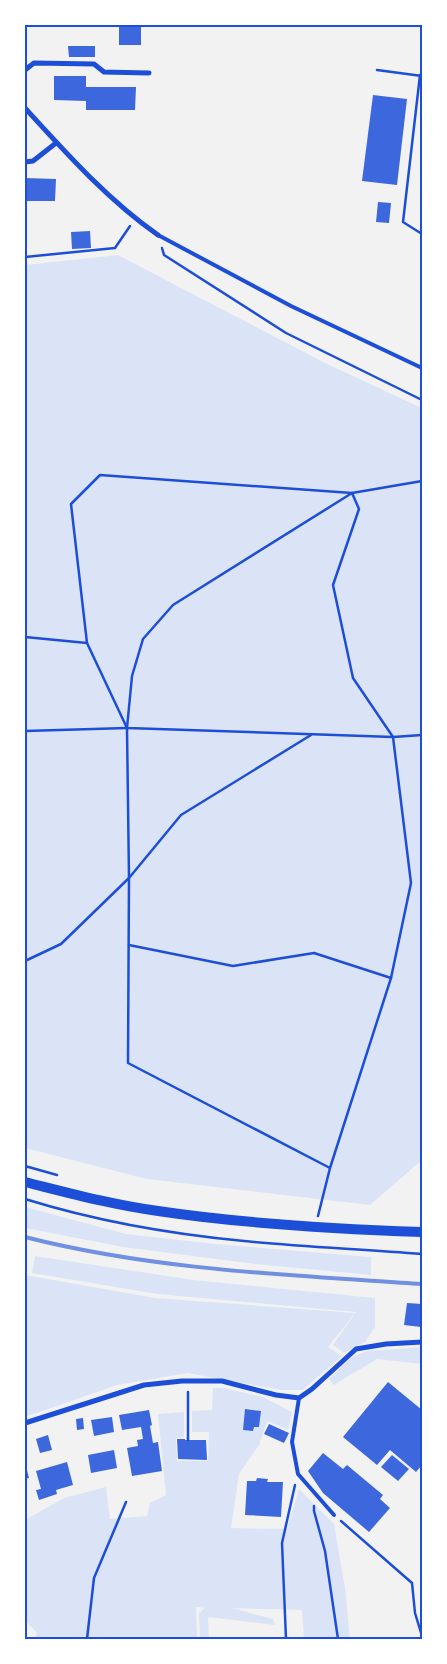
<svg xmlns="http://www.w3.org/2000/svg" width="447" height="1664" font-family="'DejaVu Sans',sans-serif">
<rect width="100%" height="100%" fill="#f2f2f2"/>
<g fill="#dbe4f7">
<polygon points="118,255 327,364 422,408 422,1160 370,1205 147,1179 25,1148 25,265"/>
<polygon points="25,1207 126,1234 216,1244 371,1257 371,1275 255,1264 123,1247 25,1228"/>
<polygon points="35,1256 194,1280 375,1298 375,1327 365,1342 344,1353 333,1345 356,1312 157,1294 32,1273"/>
<polygon points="25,1275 155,1298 355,1313 328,1347 342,1356 303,1390 281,1390 188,1373 117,1385 25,1417"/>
<polygon points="422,1347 422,1364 377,1359 334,1385 329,1379 352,1357 367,1351"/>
<polygon points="213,1388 224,1388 263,1397 292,1412 288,1430 267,1421 259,1445 239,1474 231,1528 287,1529 299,1489 334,1524 345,1588 350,1639 304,1639 302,1610 232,1608 273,1619 275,1625 208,1617 209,1639 200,1639 199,1613 205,1608 196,1607 197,1639 35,1639 37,1633 25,1620 25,1520 64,1498 106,1487 110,1519 147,1516 150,1503 166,1495 158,1414 184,1412 184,1437 176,1438 177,1461 208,1461 209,1432 192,1432 192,1411 212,1410"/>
</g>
<g fill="#3d67dc">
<rect x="119" y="25" width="22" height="20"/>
<polygon points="68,46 95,46 95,57 69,57"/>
<polygon points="54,76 86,76 86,87 136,87 135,110 86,110 86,101 54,100"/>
<polygon points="373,95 407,99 397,185 362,181"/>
<polygon points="25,178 56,179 55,201 25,201"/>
<polygon points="378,202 391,203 389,223 376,222"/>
<polygon points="90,231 91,248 72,249 71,232"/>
<polygon points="407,1303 422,1304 421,1327 404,1325"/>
<polygon points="388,1382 422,1410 422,1465 416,1472 390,1450 377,1465 343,1437"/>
<polygon points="245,1409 261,1411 259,1427 254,1427 253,1431 243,1430"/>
<polygon points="149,1410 152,1425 150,1426 153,1443 158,1442 162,1471 132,1476 127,1448 138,1446 137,1440 143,1439 141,1427 122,1430 119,1415"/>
<polygon points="112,1417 114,1432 94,1436 91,1420"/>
<polygon points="83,1418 84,1429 77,1430 76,1419"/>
<polygon points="269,1424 289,1433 284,1443 264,1434"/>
<polygon points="48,1435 52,1450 40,1453 36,1439"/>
<polygon points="177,1439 185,1439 185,1440 206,1440 207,1460 178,1459"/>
<polygon points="114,1450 117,1468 91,1473 88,1455"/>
<polygon points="323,1453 343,1469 347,1465 383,1495 380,1499 390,1508 369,1532 323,1493 308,1471"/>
<polygon points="392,1455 409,1469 398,1481 381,1467"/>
<polygon points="25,1462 29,1478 25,1479"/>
<polygon points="67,1462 73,1485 56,1490 57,1494 39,1500 36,1490 41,1489 36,1471"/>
<polygon points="257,1478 268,1479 267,1482 283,1482 281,1517 245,1515 247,1481 256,1481"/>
</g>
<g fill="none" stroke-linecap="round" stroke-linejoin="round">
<g stroke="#1d4ed8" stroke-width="2.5">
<polyline points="377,70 422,76"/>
<polyline points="420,75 403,222 422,234"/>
<polyline points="162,248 164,255 286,333 422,400"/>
<polyline points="25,257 115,248 130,226"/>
<polyline points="25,637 87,643 71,504 100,475 352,493 422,481"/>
<polyline points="87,643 127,728 393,737 422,735"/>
<polyline points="25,731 127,728"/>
<polyline points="129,945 233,966 314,953 391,978"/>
<polyline points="25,961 61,944 129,878 181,815 311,735"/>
<polyline points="25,1166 57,1175"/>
<path d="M25 1199C96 1221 170 1234 244 1241 303 1247 363 1249 422 1254"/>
<polyline points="318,1216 330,1168 391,978 411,883 393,737 353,678 333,585 359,509 352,493 173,605 143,639 132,676 127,728 129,878 128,1063 330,1168"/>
<polyline points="188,1392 188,1440"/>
<polyline points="314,1506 314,1511 325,1551 338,1639"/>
<polyline points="341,1521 412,1583 415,1613 422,1636"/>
<polyline points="87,1639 94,1578 126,1502"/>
<polyline points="286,1639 282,1543 295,1485"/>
</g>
<g stroke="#1d4ed8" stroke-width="4">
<polyline points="158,235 291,306 422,368"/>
<polyline points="299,1398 292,1442 298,1474 334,1515"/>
</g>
<g stroke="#1d4ed8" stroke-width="5">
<polyline points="25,70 34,63 94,64 104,72 149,73"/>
<path d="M25 108C66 153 108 200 158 235"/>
<polyline points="25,162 33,161 56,143"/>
<polyline points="25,1423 144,1385 182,1381 222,1381 276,1395 299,1398 312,1389 356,1349 386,1344 422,1342"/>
</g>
<path stroke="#1d4ed8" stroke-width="10" d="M25 1182C69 1193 113 1205 158 1211 245 1224 334 1229 422 1232"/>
<path stroke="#7290e2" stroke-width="4" d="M25 1237C154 1270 289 1275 422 1284"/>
</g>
<rect width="447" height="1664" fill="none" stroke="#ffffff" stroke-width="52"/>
<rect x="26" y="26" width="395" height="1612" fill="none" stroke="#1d4ed8" stroke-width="2"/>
</svg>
